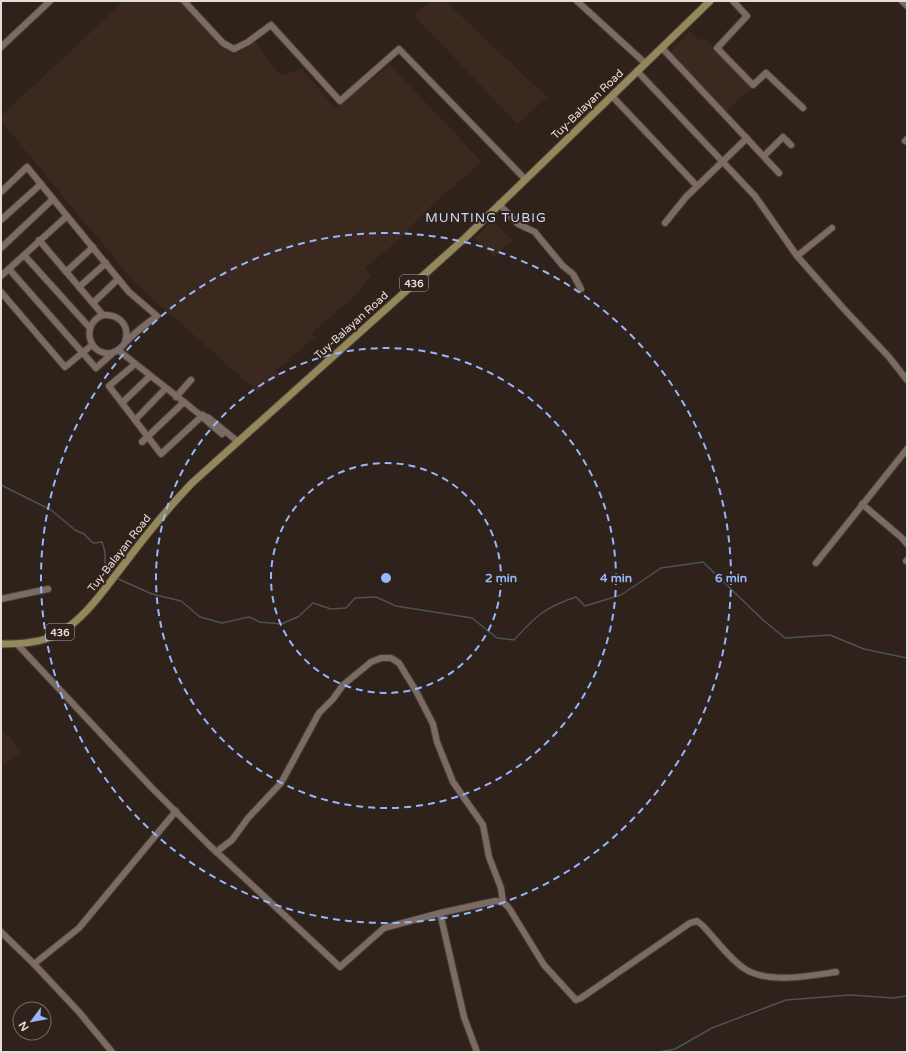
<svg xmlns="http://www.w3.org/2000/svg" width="908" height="1053" font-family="'Varela Round',sans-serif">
<rect width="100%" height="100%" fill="#2f221b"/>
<g fill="#3b281e">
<polygon points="124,1 180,1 220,45 226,48 237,52 255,41 280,75 302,69 335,108 390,65 482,162 430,207 395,243 365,268 371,276 361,287 362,289 312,333 315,337 276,371 280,376 273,382 271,380 258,392 134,282 1,121 1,116"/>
<polygon points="430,1 445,1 547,97 517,124 414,15"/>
<polygon points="690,32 700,41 704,38 751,88 726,112 668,54"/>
<polygon points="493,221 513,240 494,257 474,239"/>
<polygon points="1,727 21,752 1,767"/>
</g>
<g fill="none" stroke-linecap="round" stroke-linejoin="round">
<g stroke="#4c5353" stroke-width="1.5">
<polyline points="1,485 51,510 75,530 84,534 93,543 102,542 105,552 105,572 113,576"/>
<path d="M116 578 152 594 181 601 200 617 222 623 249 617 260 622 281 624 298 617 313 603 331 609 346 608 355 598 376 597 396 606 472 618 497 638 514 640C536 616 545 607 576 597L585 606 621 595 661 568 703 562 763 620 785 638 830 635 864 649 907 658"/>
<polyline points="659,1052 675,1049 712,1028 786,1000 850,995 893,998 907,996"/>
</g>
<g stroke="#493d39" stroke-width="8">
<g id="minor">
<polyline points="184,1 223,43 234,49 248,42 271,25 340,101 399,49 525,179"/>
<polyline points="577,1 645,63"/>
<polyline points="733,1 747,16 717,48 753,85 766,73 803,108"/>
<polyline points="902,1 907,6"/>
<polyline points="1,47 50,1"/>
<polyline points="662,48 779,173"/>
<polyline points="637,71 755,196 797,256 843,308 889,357 907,380"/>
<polyline points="612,96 697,186"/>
<polyline points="905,141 907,139"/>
<polyline points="764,156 783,137 791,145"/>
<path d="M1 192 27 167 129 292 157 316C146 324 135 332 126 342 122 346 120 350 114 352 91 360 78 325 103 315 120 314 130 326 125 342"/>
<polyline points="499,204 518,224 535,232 538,236 563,266 573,274 581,289"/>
<polyline points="1,220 41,184"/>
<polyline points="665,223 686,197 747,138"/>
<polyline points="39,240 103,315"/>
<polyline points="1,248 53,199"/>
<polyline points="24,255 90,328"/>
<polyline points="797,256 832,228"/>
<polyline points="9,269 96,368 114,352"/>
<polyline points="66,272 93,247"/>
<polyline points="1,276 67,216"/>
<polyline points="79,287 106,263"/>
<polyline points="1,292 65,367 92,345"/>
<polyline points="93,303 118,279"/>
<polyline points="118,350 184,402 199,414 209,418 237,441"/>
<polyline points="135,364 109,386 161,454 203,415"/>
<polyline points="176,397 191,380"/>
<polyline points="122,403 150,376"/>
<polyline points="200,415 222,434"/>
<polyline points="135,420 166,388"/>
<polyline points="142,442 184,402"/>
<polyline points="862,504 902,538 907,544"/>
<polyline points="906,561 907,560"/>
<polyline points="816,563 907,449"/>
<polyline points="1,599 48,589"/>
<polyline points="17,644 151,787 209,845 340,967 384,928 440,913 464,1017 477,1052"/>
<polyline points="216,852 232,840 248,818 281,783 319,713 333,699 343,685 371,662 381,658 391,658 399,663 416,691 433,724 437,742 453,782 483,825 489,857 501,888 503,902"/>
<path d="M440 913 495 901 503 902 509 908 544 965 576 1000 581 998 690 923 697 921 702 925C716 939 728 958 745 969 768 984 810 976 836 972"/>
<polyline points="1,932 34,964 79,928 176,811"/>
<polyline points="34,964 79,1012 112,1052"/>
</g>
</g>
<g stroke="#493d39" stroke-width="9">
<path id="major" d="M1 644C20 644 41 643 58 634 86 618 105 588 125 563 146 535 168 508 192 483L465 238 710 1"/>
</g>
<use href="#minor" stroke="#7b6b63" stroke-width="6"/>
<use href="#major" stroke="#94885b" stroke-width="7"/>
</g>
<g fill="none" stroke="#97b6fd" stroke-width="2" stroke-dasharray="7 5">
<circle cx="386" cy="578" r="115"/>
<circle cx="386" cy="578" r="230"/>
<circle cx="386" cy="578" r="345"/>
</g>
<g text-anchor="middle" stroke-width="4" stroke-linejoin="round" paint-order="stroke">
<g fill="#2f221b" stroke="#afa5a0" stroke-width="1">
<rect x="400" y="275" width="28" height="16" rx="3"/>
<rect x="46" y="624" width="28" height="16" rx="3"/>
</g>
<g font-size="10" font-weight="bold" fill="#e6ddd9">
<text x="414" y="287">436</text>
<text x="60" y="636">436</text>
</g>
<g font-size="11" fill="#e6ddd9" stroke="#2f221b">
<text transform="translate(587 104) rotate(-44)" y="4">Tuy-Balayan Road</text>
<text transform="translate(351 325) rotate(-42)" y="4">Tuy-Balayan Road</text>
<text transform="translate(119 553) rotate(-52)" y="4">Tuy-Balayan Road</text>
</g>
<g font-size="13" letter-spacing="1" fill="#cedbf6" stroke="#2f221b">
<text x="486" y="222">MUNTING TUBIG</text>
</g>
</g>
<circle cx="386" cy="578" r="6" fill="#97b6fd" stroke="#2f221b" stroke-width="2"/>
<g font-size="12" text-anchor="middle" font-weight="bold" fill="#97b6fd" stroke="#2f221b" stroke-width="4" stroke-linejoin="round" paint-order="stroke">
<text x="501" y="582">2 min</text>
<text x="616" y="582">4 min</text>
<text x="731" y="582">6 min</text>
</g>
<rect width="908" height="1053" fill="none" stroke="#e6ddd9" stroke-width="4"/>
<g transform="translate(32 1021) rotate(238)"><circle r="19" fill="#2f221b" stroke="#786d67"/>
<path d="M0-3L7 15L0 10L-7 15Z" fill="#97b6fd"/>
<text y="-6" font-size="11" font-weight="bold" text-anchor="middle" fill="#e6ddd9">N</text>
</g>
</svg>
